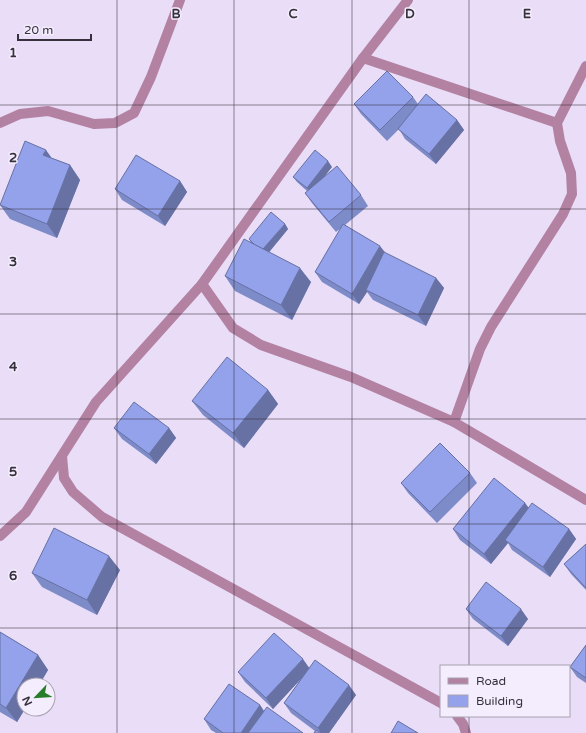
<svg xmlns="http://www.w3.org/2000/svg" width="586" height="733" font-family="'Varela Round',sans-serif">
<rect width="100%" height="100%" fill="#eaddf8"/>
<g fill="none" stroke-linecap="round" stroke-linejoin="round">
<g stroke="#b382a3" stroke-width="10">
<polyline points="363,58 557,123"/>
<polyline points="0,123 20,114 48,111 94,124 115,123 134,113 151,77 180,0"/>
<polyline points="202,284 233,328 261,345 351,377 454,422 586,500"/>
<polyline points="454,422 480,349 491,327 563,214 572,194 571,173 560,141 557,123 586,66"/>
<polyline points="62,456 64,478 73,492 102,517 441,703"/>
<polyline points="0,536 26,512 96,402 202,284 363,58 408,0"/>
<polyline points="457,716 463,724 466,733"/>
</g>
</g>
<g fill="#7e8bc9">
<polygon points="413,97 418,104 457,120 464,130 436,164 405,139 399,129 387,141 361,114 354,104"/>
<polygon points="52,158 70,165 80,180 57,238 10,219 0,205"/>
<polygon points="332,167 323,178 361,195 368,206 345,225 385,253 436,278 444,288 426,326 373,300 367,292 359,304 322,282 315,272 341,228 336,232 312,203 305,193 307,191 297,182 293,177"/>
<polygon points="180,181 187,192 165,226 122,200 115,189"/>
<polygon points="285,224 288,229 269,252 311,282 292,320 235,291 225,276 251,243 249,239"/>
<polygon points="268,390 278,404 244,448 203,415 192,401"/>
<polygon points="114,428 169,428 176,438 156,464 122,439"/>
<polygon points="470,473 477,483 437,523 408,493 401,483"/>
<polygon points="525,503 528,507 569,529 576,539 550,577 512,550 508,543 491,564 460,540 453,529"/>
<polygon points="586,544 586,590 571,574 564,564"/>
<polygon points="120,570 97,615 42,587 32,573"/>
<polygon points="466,609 528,619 508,646 473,619"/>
<polygon points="0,632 38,655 48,670 17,722 0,712"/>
<polygon points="586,645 586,683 577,677 570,667"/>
<polygon points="309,668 356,695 329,733 314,733 315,731 291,713 284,703 301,679 273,709 245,682 238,672"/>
<polygon points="260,705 264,711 303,733 216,733 211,730 204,719"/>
</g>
<g fill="#6771a4">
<polygon points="457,120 464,130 436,164 429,154"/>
<polygon points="46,150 56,164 43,155"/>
<polygon points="328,161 332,167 311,193 307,188"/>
<polygon points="70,165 80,180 57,238 47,224"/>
<polygon points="180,181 187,192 165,226 158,216"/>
<polygon points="285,224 288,229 266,256 262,250"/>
<polygon points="380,246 388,256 366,290 367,292 359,304 352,294"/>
<polygon points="300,268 311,282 292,320 281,305"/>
<polygon points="436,278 444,288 426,326 418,315"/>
<polygon points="268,390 278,404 244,448 233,433"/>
<polygon points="169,428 176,438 156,464 149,454"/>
<polygon points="525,503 532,513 505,540 508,543 491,564 484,554"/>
<polygon points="569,529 576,539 550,577 543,567"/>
<polygon points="109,556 120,570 97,615 87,600"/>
<polygon points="521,609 528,619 508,646 501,636"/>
<polygon points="38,655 48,670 39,685 24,685 24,709 25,709 17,722 6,708"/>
<polygon points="303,659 310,669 273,709 266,698"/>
<polygon points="349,685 356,695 329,733 321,733 318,728"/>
<polygon points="260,705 267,716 255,733 241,733"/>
</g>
<g fill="#93a2ea" stroke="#6771a4">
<polygon points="387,71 413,97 380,130 354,104"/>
<polygon points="426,94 457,120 429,154 398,129"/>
<polygon points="25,141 46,150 43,155 70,165 47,224 0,205"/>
<polygon points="315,150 328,161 307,188 293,177"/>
<polygon points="136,155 180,181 158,216 115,189"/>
<polygon points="337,166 361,195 329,222 305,193"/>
<polygon points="271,212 285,224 263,249 255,245 249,239"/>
<polygon points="343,224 380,246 352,294 315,272"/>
<polygon points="244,239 300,268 281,305 225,276"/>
<polygon points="384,252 436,278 418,315 366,290"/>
<polygon points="227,357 268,390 233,433 192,401"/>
<polygon points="134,402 169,428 149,454 114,428"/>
<polygon points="440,443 470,473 430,512 401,483"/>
<polygon points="494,478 525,503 484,554 453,529"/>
<polygon points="532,503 569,529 543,567 505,540"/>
<polygon points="54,528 109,556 87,600 32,573"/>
<polygon points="586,544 586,588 564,564"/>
<polygon points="486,582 521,609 501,636 466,609"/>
<polygon points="0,632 38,655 6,708 0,704"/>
<polygon points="274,633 303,659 266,698 238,672"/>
<polygon points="586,645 586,678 570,667"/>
<polygon points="315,660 349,685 318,728 284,703"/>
<polygon points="229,684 260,705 241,733 223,733 204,719"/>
<polygon points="267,707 303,733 248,733"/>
<polygon points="398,721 418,733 391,733"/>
<polygon points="316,730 322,733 314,733"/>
</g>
<path fill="none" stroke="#36313c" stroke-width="1" stroke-opacity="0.55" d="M117 0V733M234 0V733M352 0V733M469 0V666M0 105H586M0 209H586M0 314H586M0 419H586M0 524H586M0 628H586M469 716V733"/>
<g font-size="13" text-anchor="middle" font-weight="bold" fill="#36313c" stroke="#f4edfd" stroke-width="3" stroke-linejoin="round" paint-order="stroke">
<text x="176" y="18">B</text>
<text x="293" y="18">C</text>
<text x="410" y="18">D</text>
<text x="527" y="18">E</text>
<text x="13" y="57">1</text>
<text x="13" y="162">2</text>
<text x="13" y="266">3</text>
<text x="13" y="371">4</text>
<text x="13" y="476">5</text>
<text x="13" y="580">6</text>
</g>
<rect x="440" y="665" width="130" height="52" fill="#f4edfd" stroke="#a8a2b0"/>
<rect x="448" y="678" width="20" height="6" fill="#b382a3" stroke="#a8a2b0"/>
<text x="476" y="685" font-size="12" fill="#36313c">Road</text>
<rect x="448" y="695" width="20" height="12" fill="#93a2ea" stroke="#a8a2b0"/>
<text x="476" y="705" font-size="12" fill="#36313c">Building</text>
<g transform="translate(36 697) rotate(245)"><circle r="19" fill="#f4edfd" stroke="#a8a2b0"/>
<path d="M0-3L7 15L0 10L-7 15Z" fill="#277d2a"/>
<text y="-6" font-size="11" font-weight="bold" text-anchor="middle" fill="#36313c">N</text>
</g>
<path d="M18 34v6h73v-6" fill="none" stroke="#36313c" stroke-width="2"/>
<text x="24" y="34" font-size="12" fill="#36313c" stroke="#f4edfd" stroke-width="3" paint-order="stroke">20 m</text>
</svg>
